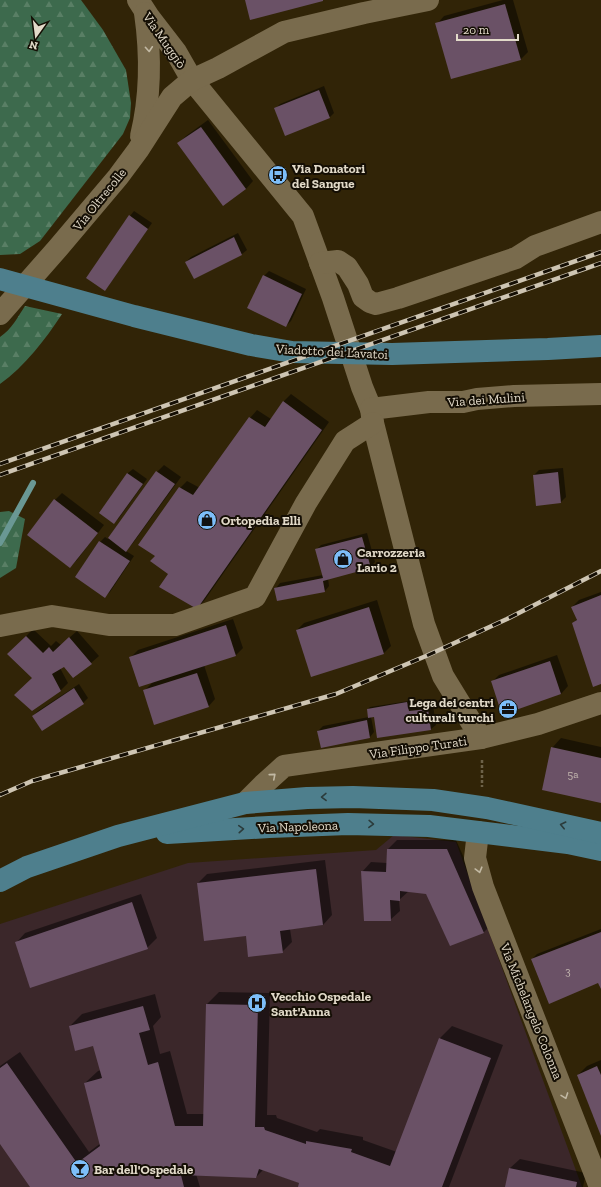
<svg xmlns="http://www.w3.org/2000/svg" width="601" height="1187" font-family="'Zilla Slab',serif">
<defs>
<pattern id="forest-firs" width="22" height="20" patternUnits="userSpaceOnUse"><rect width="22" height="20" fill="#3d6a4d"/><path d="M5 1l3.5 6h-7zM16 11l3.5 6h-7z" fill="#597f65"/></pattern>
</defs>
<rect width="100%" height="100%" fill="#312407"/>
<polygon fill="#3b272a" points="394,835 456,842 582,1187 0,1187 0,924 188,863 376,850"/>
<g fill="url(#forest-firs)">
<polygon points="0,0 81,0 103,30 126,70 131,103 130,118 123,134 40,241 20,254 0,255"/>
<path d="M25 306 62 314C45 340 25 366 0 384V337C12 329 17 318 25 306Z"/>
<polygon points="9,511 25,519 16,568 0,578 0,512"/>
</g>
<g fill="#0007">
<polygon points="503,0 513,0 528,52 521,59 437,24 444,16"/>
<polygon points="324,86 334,113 330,117 275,109 280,104"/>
<polygon points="208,120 253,181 246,189 179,143 186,136"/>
<polygon points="134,211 152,223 109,285 105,290 130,216"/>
<polygon points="238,233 247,250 242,254 195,278 186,262 191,257"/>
<polygon points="269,271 306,289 291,321 286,326 264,276"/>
<polygon points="291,394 329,422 204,601 197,608 169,573 156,555 180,488 187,481 200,488 250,418 257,410 271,419 284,401"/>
<polygon points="164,465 181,477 133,543 126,551 134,556 110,592 105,596 76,577 100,542 105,537 108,539 157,472"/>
<polygon points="563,468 566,497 561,502 537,504 534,475 539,470"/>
<polygon points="133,469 147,479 119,518 114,523 100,513 128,473"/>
<polygon points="62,493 104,525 77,560 70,567 55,500"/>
<polygon points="367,533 375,562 370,567 328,578 329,586 325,591 276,588 280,583 323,575 316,550 321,545"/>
<polygon points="601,592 601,683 574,623 577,619 572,607 579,600"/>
<polygon points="377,600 391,646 384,653 312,676 297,630 304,623"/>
<polygon points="233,619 243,648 236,655 204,665 215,699 208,707 144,691 153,682 131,657 138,650"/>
<polygon points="33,629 51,646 56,641 61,645 77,631 99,656 91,663 74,676 64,666 60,668 68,683 61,690 32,709 34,677 9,654"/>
<polygon points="557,655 568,686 561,694 492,682 499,675"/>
<polygon points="79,684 88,698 83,703 33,716 38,711"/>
<polygon points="409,701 410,708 433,705 436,725 431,729 375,716 371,717 374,732 370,737 318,731 323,726 369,717 368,709 370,707"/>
<polygon points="561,738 601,747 601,802 552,748"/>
<polygon points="397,840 456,840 493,923 484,932 450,945 426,893 409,891 399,900 400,911 390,920 362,872 371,862 387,863 388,849"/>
<polygon points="325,860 332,915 323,925 290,929 292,942 282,952 246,934 198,883 207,874"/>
<polygon points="141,894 157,938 147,948 16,943 25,933"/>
<polygon points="601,929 601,987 598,981 532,959 537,954"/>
<polygon points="219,992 270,993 267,1115 276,1115 277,1118 317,1132 320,1129 363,1137 363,1140 397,1152 440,1038 452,1026 503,1045 449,1187 299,1187 300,1183 263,1170 256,1177 196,1174 200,1187 31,1187 0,1142 0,1066 20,1052 89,1152 101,1143 85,1083 98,1071 101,1070 94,1044 70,1026 82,1014 155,994 161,1017 153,1026 160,1054 170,1051 187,1114 204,1114 207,1004"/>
<polygon points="601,1060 601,1134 578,1075 587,1066"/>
<polygon points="520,1159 586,1173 583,1187 506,1187 510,1168"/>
</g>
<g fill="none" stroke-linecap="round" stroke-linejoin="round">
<polyline stroke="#6a9894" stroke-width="6" points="0,543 33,483"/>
</g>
<g fill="#6a5166">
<polygon points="245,0 323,0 323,1 250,20"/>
<polygon points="505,4 521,60 451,79 435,23"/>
<polygon points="319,90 330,118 285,136 274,108"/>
<polygon points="201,127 246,189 223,206 177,143"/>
<polygon points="129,215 148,229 105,291 86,278"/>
<polygon points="234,237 242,255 194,279 185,262"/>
<polygon points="263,275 302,294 286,327 247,308"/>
<polygon points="283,401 322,430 197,609 159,587 168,574 150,561 155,556 138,545 179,487 193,495 249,417 265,427"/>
<polygon points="156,471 175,484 126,552 108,538"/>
<polygon points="558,472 561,503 536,506 533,475"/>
<polygon points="127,473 143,484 114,524 99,513"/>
<polygon points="54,499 98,533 70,568 27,535"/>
<polygon points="362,537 371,568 323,581 325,592 277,601 274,588 323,578 315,549"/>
<polygon points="99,541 130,561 105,598 75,577"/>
<polygon points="601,595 601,684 593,687 572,623 577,620 571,607"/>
<polygon points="369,607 384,654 311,677 296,630"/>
<polygon points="226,625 236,656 139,687 129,657"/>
<polygon points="26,636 43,653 49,647 53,652 69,637 92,664 73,678 64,667 52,674 61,691 32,711 14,695 32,678 7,654"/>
<polygon points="550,661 561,694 502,715 491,681"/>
<polygon points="197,673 209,707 154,725 143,690"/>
<polygon points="74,688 84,704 42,731 32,716"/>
<polygon points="407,702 409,711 428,709 431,730 377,738 374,717 368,718 367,709"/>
<polygon points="367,720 370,738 321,748 317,731"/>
<polygon points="551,747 601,758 601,803 542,790"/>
<polygon points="387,849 447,849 484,933 450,946 426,894 400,891 400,901 390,900 391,921 364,921 361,871 386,872"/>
<polygon points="316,869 323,925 280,931 283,953 248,957 246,936 204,941 197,883"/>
<polygon points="132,902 148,949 30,988 15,942"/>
<polygon points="601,932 601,989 598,983 549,1004 531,959"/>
<polygon points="206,1004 258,1005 255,1127 264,1127 265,1130 306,1144 306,1141 352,1149 351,1152 390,1166 439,1038 491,1058 442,1187 298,1187 299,1183 259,1169 256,1178 181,1175 184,1187 30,1187 0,1144 0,1068 7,1063 77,1163 100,1146 84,1083 102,1078 93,1046 75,1051 69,1026 143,1006 150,1030 139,1033 148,1065 158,1062 175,1126 203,1126"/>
<polygon points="597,1066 601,1075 601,1136 577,1075"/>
<polygon points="509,1168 577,1182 576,1187 505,1187"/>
</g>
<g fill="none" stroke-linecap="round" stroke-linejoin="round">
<polyline stroke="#6d6249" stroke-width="2.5" stroke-dasharray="3 2" stroke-linecap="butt" points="482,760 482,787"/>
<g stroke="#796b4d" stroke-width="22">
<polyline points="138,0 149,17 176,52 192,80 303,216 333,298 362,387 371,409 373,423 424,624 443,676 481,738"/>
<path d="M141 136C151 95 151 55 145 13"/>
<polyline points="320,263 338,261 347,267 358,284 363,297 370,302 376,304 398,298 516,258 535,246 601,222"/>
<polyline points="0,314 58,248 118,177 138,150 172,97 192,80 218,68 284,32 364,13 428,0"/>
<polyline points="371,409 429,402 463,402 477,399 514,396 601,394"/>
<polyline points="0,626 52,616 109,625 175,625 255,597 306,503 345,441 373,423"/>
<polyline points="245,803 263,785 284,766 481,738 538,724 601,703"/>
<polyline points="478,832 475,858 483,887 600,1187"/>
</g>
<g stroke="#4e7f8d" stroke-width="22">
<polyline points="0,279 134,316 251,345 292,352 392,354 548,349 601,346"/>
<polyline points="167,833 269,827 348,824 429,826 568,843 601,850"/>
<polyline points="0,881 27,867 118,836 245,803 307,798 353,797 433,800 487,808 601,833"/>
</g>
<g stroke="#cec5b3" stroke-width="4.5">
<g id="rail">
<polyline points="0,464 601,252"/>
<polyline points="0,475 601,263"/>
<polyline points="0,795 32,781 336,694 426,656 507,619 601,571"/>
</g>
</g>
<use href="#rail" stroke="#140e04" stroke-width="3" stroke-dasharray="9" stroke-linecap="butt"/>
</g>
<defs><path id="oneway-chevron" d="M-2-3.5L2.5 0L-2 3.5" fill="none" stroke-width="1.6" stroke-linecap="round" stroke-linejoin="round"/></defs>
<g stroke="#c2b9a4">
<use href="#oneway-chevron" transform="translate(149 49) rotate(86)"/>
<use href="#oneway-chevron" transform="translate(273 776) rotate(-41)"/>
<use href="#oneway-chevron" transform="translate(479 870) rotate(75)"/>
<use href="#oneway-chevron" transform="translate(565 1096) rotate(70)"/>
</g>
<g stroke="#2b3b3b">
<use href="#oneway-chevron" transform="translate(324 797) rotate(179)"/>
<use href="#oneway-chevron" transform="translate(371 824) rotate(2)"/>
<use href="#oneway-chevron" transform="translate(563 825) rotate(-167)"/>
<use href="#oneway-chevron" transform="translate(241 829) rotate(-4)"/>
</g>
<defs>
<g id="bus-disc" transform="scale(1)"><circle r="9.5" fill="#7dbef9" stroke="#140e04"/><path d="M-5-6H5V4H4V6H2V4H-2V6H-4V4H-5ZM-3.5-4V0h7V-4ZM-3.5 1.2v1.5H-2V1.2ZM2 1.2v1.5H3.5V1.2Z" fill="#111"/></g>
<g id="shop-disc" transform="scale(1)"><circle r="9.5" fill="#7dbef9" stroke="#140e04"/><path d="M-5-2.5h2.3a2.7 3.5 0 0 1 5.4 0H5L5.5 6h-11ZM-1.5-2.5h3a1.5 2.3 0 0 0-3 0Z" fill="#111"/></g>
<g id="office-disc" transform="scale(1)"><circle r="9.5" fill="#7dbef9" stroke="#140e04"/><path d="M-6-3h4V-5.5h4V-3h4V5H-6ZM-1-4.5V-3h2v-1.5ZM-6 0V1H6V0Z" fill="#111"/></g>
<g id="hospital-disc" transform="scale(1)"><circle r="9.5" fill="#7dbef9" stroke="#140e04"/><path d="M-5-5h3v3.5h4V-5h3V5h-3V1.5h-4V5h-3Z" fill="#111"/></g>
<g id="bar-disc" transform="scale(1)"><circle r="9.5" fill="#7dbef9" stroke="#140e04"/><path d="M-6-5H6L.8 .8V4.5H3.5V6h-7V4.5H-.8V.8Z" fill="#111"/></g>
</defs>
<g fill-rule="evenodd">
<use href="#bus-disc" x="278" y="175"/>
<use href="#shop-disc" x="207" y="520"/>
<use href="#shop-disc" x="343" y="559"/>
<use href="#office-disc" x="508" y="709"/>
<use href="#hospital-disc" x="257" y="1003"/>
<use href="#bar-disc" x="80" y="1169"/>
</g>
<g text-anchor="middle" stroke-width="4" stroke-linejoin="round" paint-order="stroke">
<g font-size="11" fill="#c4b8b0">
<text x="573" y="778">5a</text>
<text x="568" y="975">3</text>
</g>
<g font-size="13" fill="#e2dac9" stroke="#140e04">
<text transform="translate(165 40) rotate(55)" y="5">Via Muggiò</text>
<text transform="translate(99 199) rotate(-51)" y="5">Via Oltrecolle</text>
<text transform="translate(332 351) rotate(3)" y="5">Viadotto dei Lavatoi</text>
<text transform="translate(486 399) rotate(-4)" y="5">Via dei Mulini</text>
<text transform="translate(418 747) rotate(-8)" y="5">Via Filippo Turati</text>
<text transform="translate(298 826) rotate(-2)" y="5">Via Napoleona</text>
<text transform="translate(532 1011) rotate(68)" y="5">Via Michelangelo Colonna</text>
</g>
<g font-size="13" font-weight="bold" fill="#e2dac9" stroke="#140e04" text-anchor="start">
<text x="292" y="173">Via Donatori<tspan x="292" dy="15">del Sangue</tspan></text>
<text x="221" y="525">Ortopedia Elli</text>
<text x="357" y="557">Carrozzeria<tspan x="357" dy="15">Lario 2</tspan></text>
<text x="494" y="707" text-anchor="end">Lega dei centri<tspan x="494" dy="15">culturali turchi</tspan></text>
<text x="271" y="1001">Vecchio Ospedale<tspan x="271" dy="15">Sant'Anna</tspan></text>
<text x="94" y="1174">Bar dell'Ospedale</text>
</g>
</g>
<g transform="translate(36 36) rotate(194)" stroke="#140e04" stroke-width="3" paint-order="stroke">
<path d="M0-3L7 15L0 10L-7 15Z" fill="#e2dac9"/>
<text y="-6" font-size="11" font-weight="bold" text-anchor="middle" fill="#e2dac9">N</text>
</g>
<path d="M457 34v6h61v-6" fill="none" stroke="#e2dac9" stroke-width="2"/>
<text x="463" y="34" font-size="12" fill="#e2dac9" stroke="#140e04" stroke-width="3" paint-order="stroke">20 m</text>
</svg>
